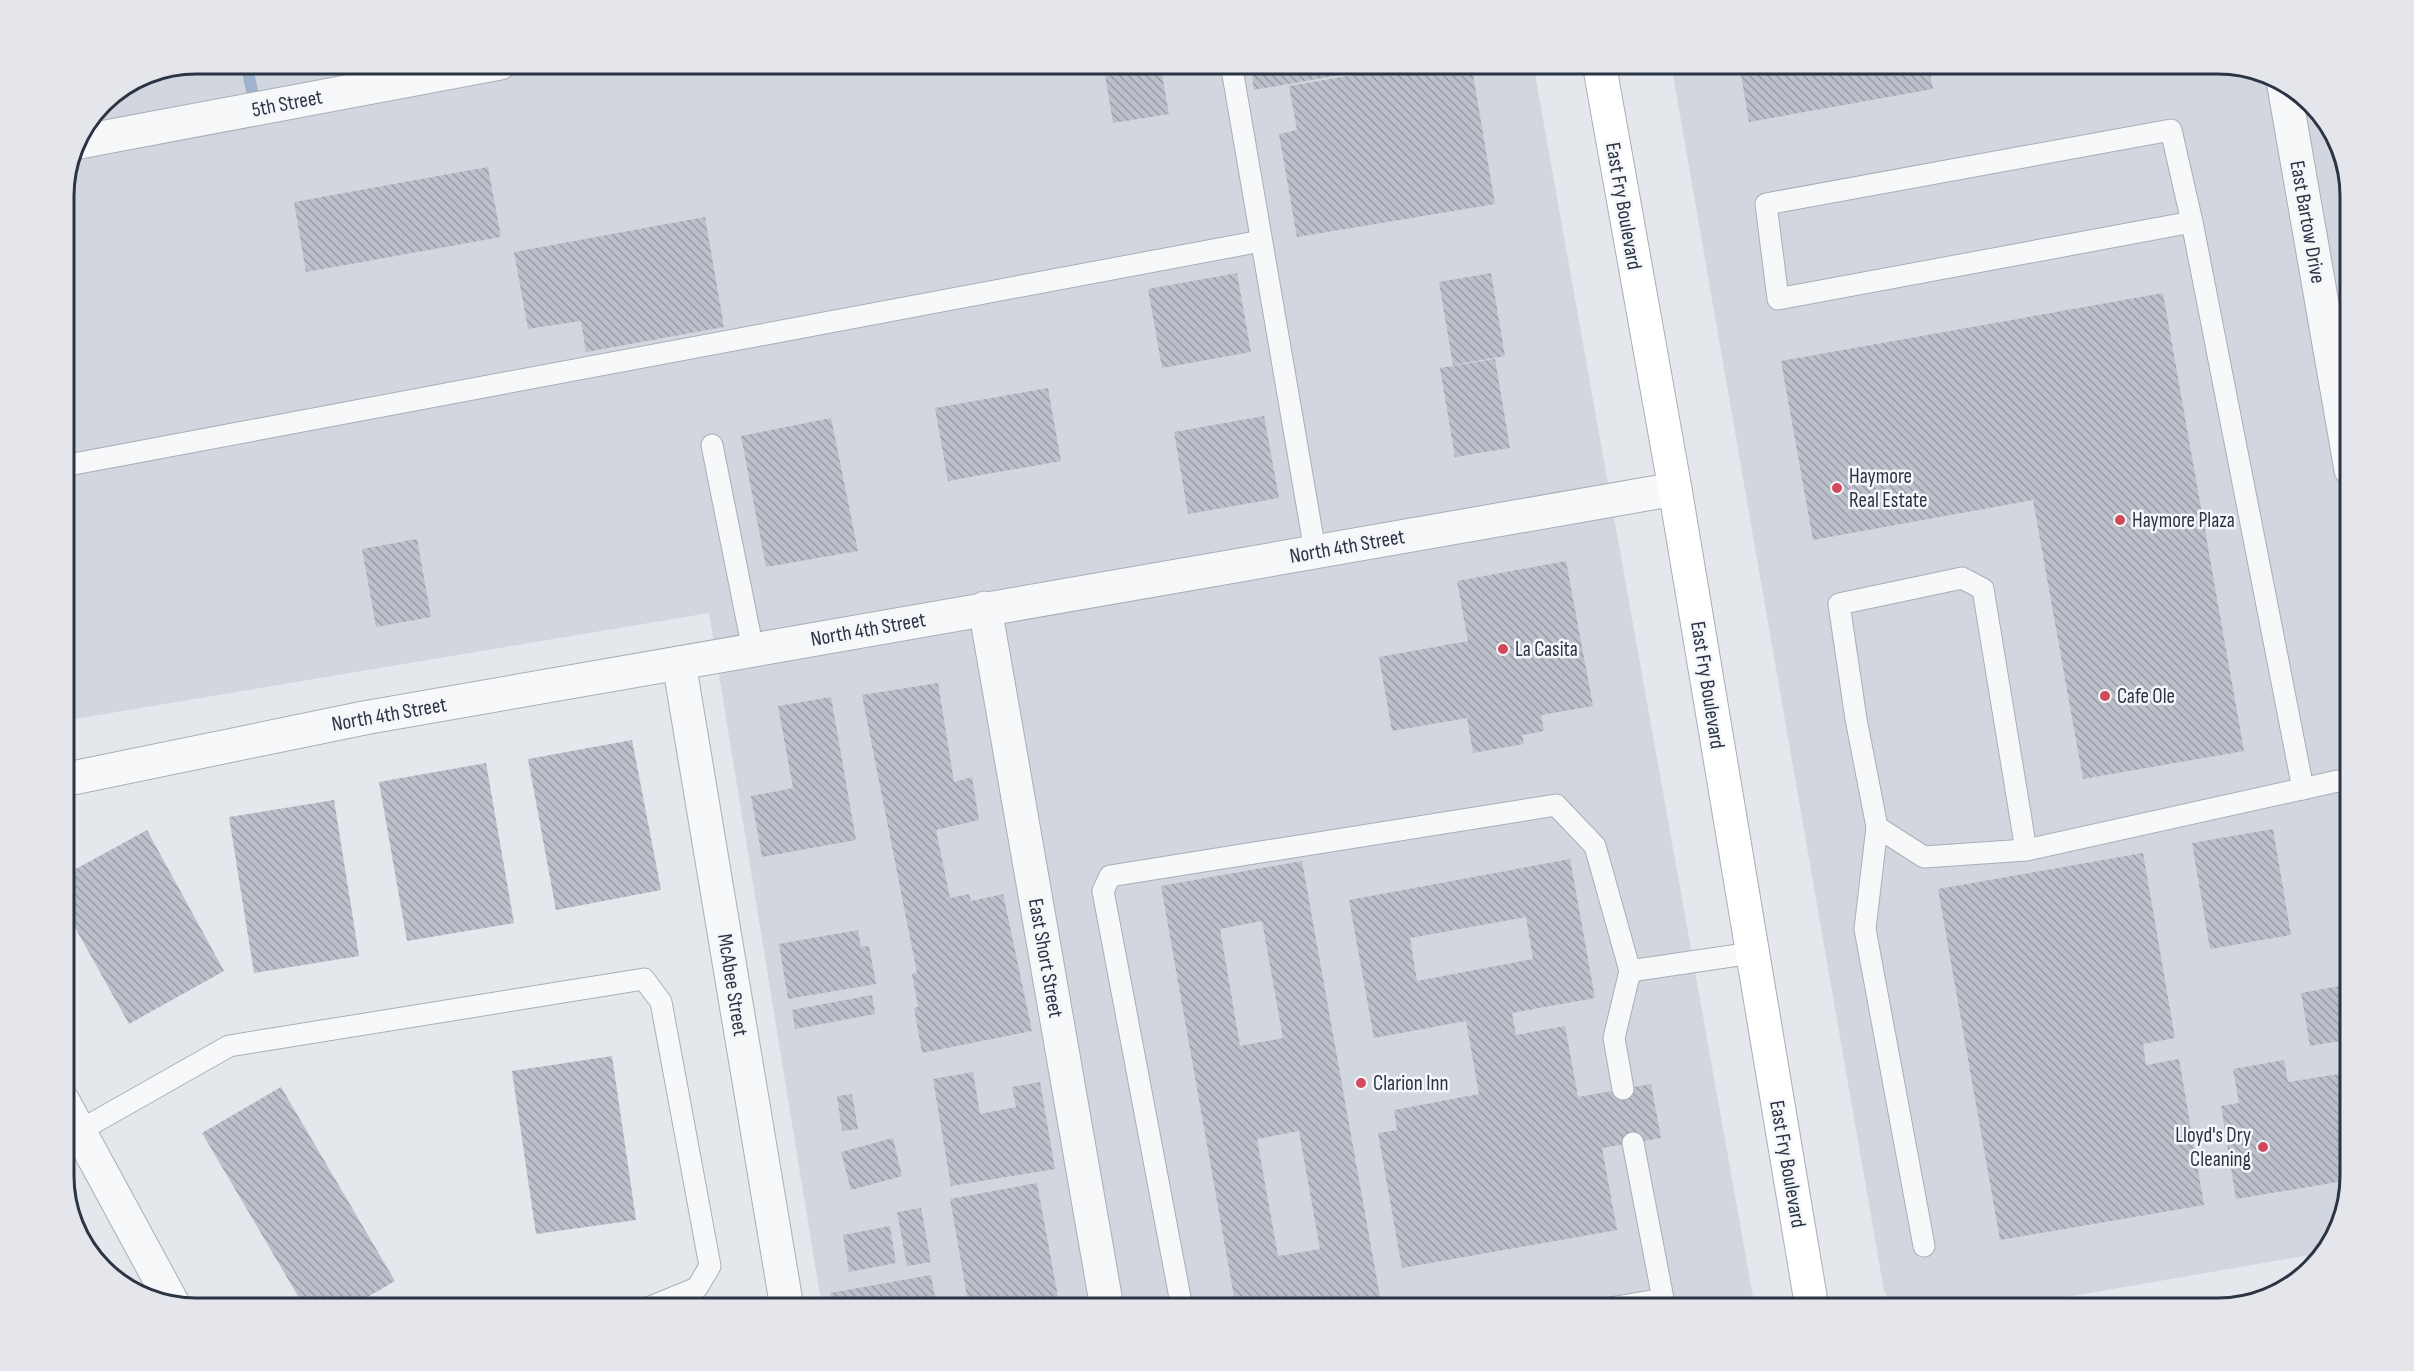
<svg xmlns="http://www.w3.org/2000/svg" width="2414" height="1371" font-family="'Sofia Sans Condensed',sans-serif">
<defs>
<pattern id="building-back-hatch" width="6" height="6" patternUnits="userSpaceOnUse" patternTransform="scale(1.5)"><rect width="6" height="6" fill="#bbc0ca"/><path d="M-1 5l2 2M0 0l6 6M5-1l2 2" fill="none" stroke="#989da6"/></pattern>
</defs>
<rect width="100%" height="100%" fill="#e4e7ec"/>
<g fill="#d2d6de">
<polygon points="196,63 1533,63 1755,1308 822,1308 709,613 63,721 63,188 73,145 102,102 145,73"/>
<polygon points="1671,63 2218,63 2284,81 2333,129 2351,188 2351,1175 2333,1241 2321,1253 2003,1308 1896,1308 1884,1291"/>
</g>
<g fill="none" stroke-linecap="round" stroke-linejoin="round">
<polyline stroke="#9fb4cc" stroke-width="12" points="246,63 256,109"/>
</g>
<g fill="url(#building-back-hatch)" fill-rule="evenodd">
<polygon points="1103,63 1160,63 1169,114 1113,123"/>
<polygon points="1250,63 1403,63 1403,64 1254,90"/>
<polygon points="1423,63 1471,63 1495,204 1297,237 1279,134 1297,130 1289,86"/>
<polygon points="1739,63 1928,63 1933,89 1749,122"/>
<polygon points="488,167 501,237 306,272 294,202"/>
<polygon points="705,217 724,327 586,352 581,321 528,329 514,252"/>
<polygon points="1237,273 1251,352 1162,368 1148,289"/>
<polygon points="1491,273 1505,356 1453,365 1439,282"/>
<polygon points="2163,293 2244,751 2083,779 2033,500 1813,540 1781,361"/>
<polygon points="1495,359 1510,448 1455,457 1440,368"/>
<polygon points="1048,388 1061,461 948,481 935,408"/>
<polygon points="1264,416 1279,498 1188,514 1174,432"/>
<polygon points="831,418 858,551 766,567 741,436"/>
<polygon points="417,539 431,617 376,627 362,549"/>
<polygon points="1566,561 1593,706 1541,715 1544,731 1522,735 1524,744 1473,753 1467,718 1392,731 1379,657 1468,641 1457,581"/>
<polygon points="938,683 954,782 972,777 979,820 936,830 950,898 969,894 971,901 1003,894 1032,1031 922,1053 914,1008 918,1007 912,974 917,973 862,695"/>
<polygon points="831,697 856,840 762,857 751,796 793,788 778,706"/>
<polygon points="632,740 661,890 556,910 528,759"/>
<polygon points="486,763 514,923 407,941 379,782"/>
<polygon points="334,800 359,956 254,973 229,817"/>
<polygon points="2273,829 2291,935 2210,949 2192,843"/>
<polygon points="147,830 224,971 129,1024 63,906 63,876"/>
<polygon points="2143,853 2175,1038 2143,1044 2146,1065 2179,1059 2204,1205 2000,1240 1938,889"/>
<path d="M1570 859 1595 998 1512 1013 1516 1035 1565 1026 1578 1097 1651 1084 1661 1138 1602 1148 1617 1230 1402 1268 1378 1133 1397 1130 1394 1110 1479 1094 1466 1021 1374 1038 1349 900ZM1526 917 1533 959 1417 981 1410 938Z"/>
<path d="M1302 861 1382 1308H1236L1161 886ZM1262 921 1283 1038 1240 1046 1220 929ZM1299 1131 1320 1249 1278 1256 1257 1139Z"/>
<polygon points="858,930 861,947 869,946 876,984 788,999 779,944"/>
<polygon points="2351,984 2351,1039 2310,1046 2301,993"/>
<polygon points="872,995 875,1014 795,1029 792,1010"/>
<polygon points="612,1056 636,1220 536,1234 512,1071"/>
<polygon points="2284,1060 2288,1082 2339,1074 2351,1145 2350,1180 2236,1199 2221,1106 2239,1103 2233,1069"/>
<polygon points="973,1072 980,1114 1016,1107 1012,1087 1040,1082 1055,1169 951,1186 933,1079"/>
<polygon points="281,1087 395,1281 349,1308 305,1308 202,1133"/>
<polygon points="852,1094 858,1129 842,1131 837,1096"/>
<polygon points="893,1138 902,1176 851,1190 841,1152"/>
<polygon points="1037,1183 1060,1308 969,1308 950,1199"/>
<polygon points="921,1208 931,1262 907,1266 897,1212"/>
<polygon points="890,1226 896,1263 849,1272 843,1235"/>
<polygon points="931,1275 935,1297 876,1308 832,1308 830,1293"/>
</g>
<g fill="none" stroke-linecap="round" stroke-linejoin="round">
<g stroke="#a9aeb7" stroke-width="23">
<g id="service">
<polyline points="1231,63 1315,551"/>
<polyline points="2192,222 1778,299 1766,204 2171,130 2192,222 2303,789"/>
<polyline points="712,445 753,650"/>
<polyline points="63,466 1261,241"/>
<polyline points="1877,827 1924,857 2026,850 2338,781"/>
<polyline points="1623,1089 1614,1038 1630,971"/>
<polyline points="79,1131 229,1046 644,979 661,1002 710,1266 697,1288 648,1308"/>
<polyline points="1633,1143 1663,1299"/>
<polyline points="1924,1246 1865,929 1877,827 1856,719 1839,604 1962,578 1983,589 2026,850"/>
<polyline points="1182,1308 1103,891 1110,876 1556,805 1595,846 1630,971 1752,953"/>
<polyline points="1610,1308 1663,1299 1664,1308"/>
</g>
</g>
<g stroke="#a9aeb7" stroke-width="35">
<g id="minor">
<polyline points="2283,80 2351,470"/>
<polyline points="74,143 500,63"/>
<polyline points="985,608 1107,1308"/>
<polyline points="679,663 787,1308"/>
<polyline points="63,780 364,718 1675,489"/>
<polyline points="63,1101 172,1302"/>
</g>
</g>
<g stroke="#a9aeb7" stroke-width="35">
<polyline id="secondary" points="1599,63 1675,489 1812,1308"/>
</g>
<use href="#service" stroke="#f7f8fa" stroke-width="21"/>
<use href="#minor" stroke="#f7f8fa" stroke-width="33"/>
<use href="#secondary" stroke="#fff" stroke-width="33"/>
</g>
<g fill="#d1495b" stroke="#f4f6f9" stroke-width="2">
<circle cx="1837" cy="488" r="6"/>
<circle cx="2120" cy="520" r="6"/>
<circle cx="1503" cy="649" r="6"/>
<circle cx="2105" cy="696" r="6"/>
<circle cx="1361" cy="1083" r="6"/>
<circle cx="2263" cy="1147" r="6"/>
</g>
<g text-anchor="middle" stroke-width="5" stroke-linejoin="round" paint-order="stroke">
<g font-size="21" fill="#2b3445" stroke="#f4f6f9">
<text transform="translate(287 103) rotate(-11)" y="7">5th Street</text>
<text transform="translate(1624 206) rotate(80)" y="7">East Fry Boulevard</text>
<text transform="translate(2308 222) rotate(80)" y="7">East Bartow Drive</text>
<text transform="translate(1347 546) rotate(-10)" y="7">North 4th Street</text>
<text transform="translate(868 629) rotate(-10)" y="7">North 4th Street</text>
<text transform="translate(1708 685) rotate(81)" y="7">East Fry Boulevard</text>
<text transform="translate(389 714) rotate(-10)" y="7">North 4th Street</text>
<text transform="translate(1046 958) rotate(80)" y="7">East Short Street</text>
<text transform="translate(733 985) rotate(81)" y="7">McAbee Street</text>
<text transform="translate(1788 1164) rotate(80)" y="7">East Fry Boulevard</text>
</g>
<g font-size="21" fill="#2b3445" stroke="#f4f6f9" text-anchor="start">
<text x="1849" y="483">Haymore<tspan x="1849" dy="24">Real Estate</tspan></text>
<text x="2132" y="527">Haymore Plaza</text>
<text x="1515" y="656">La Casita</text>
<text x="2117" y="703">Cafe Ole</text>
<text x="1373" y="1090">Clarion Inn</text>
<text x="2251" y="1142" text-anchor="end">Lloyd's Dry<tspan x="2251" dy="24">Cleaning</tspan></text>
</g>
</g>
<path d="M0 0H2414V1371H0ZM196 74H2218A122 122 0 0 1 2340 196V1176A122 122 0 0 1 2218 1298H196A122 122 0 0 1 74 1176V196A122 122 0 0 1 196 74Z" fill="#e4e6eb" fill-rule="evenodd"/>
<path fill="none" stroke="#2b3445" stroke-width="3" d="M196 74H2218A122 122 0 0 1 2340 196V1176A122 122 0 0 1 2218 1298H196A122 122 0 0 1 74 1176V196A122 122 0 0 1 196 74Z"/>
</svg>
